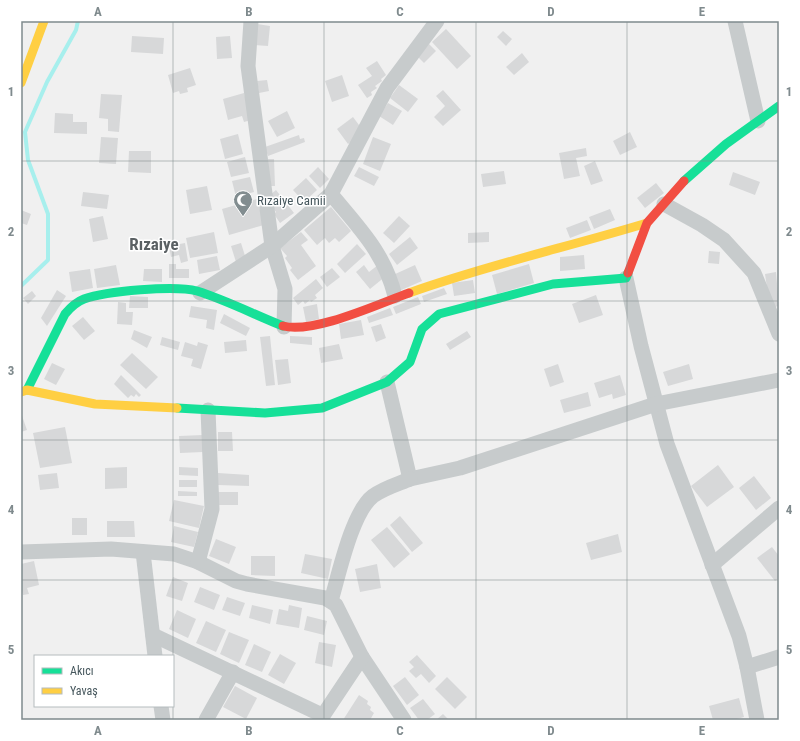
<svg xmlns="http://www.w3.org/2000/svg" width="800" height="741" font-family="'Roboto Condensed',sans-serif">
<rect width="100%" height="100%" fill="#f0f0f0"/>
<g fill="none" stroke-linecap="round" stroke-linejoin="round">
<polyline stroke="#a7efed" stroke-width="4" points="21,286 48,260 48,214 28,160 25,132 47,82 76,30 78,21"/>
</g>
<g fill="#d7d8d9">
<polygon points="257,24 270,26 268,46 254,45"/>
<polygon points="446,29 471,56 457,69 432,42"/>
<polygon points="503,31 512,39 506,46 497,37"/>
<polygon points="132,36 164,38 163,54 131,52"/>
<polygon points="230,36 232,58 217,59 216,37"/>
<polygon points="429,44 436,51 424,63 417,56"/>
<polygon points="522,53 529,62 514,75 506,67"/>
<polygon points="377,61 386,75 381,79 382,81 375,86 377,88 371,92 372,95 367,98 358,85 372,76 366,68"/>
<polygon points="190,68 196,85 187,88 188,92 180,94 179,91 173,93 168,75"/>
<polygon points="342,75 349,96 332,102 325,81"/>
<polygon points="267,80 269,91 259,93 257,81"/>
<polygon points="399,85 418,99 408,112 390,98"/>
<polygon points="443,90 461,110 443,126 434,117 445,106 436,96"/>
<polygon points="244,93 251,120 244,122 242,116 228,120 223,99"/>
<polygon points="101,94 122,95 119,132 108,131 108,119 99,118"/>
<polygon points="388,103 402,111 393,125 379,116"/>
<polygon points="287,111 295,128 277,137 268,121"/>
<polygon points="55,113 73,114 73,122 87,122 87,134 54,133"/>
<polygon points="353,117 362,129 359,136 348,144 337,129"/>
<polygon points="630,132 637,147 620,155 613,141"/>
<polygon points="238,134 243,154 225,159 220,139"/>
<polygon points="299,135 300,139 304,138 305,142 268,156 265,147"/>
<polygon points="101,137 118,138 116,164 99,163"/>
<polygon points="373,137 391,144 380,171 363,164"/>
<polygon points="586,148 587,156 576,158 580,176 564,179 559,153"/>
<polygon points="129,151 151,151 151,173 128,172"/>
<polygon points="245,157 249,173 231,177 227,162"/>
<polygon points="267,159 274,159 275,186 271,186"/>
<polygon points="595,161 603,181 591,185 584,166"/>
<polygon points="318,167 329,179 320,188 309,176"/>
<polygon points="359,167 379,177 374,186 354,176"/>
<polygon points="504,171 506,184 483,187 481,174"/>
<polygon points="733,172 760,182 755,195 729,185"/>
<polygon points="250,177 254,192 236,197 232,181"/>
<polygon points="306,178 317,190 304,202 293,190"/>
<polygon points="656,183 664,193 645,208 637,198"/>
<polygon points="207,186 212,210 190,214 186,190"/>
<polygon points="276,190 294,213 280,223 274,214 276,212 272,207 274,206 271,201 270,195"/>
<polygon points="83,192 109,195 107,209 81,206"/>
<polygon points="257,199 264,225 229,235 222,209"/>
<polygon points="331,207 351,231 339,242 335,238 329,243 325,238 317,245 304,230"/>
<polygon points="610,209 615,220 594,229 589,217"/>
<polygon points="21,210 31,214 27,225 21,223"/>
<polygon points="103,216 108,239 93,242 89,219"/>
<polygon points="399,216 410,226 394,243 383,233"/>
<polygon points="587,220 591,230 570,238 566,228"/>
<polygon points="214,232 218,253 190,258 186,238"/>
<polygon points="301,232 308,240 301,245 316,266 298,280 290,270 292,268 285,258 287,256 280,248"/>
<polygon points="489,232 489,242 468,243 468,233"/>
<polygon points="410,237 418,248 397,265 389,254"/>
<polygon points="185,243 188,261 181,263 179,255 171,257 169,246"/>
<polygon points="241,243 246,259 236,262 231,246"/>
<polygon points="357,244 366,254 345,273 337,264"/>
<polygon points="709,251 720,252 719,264 708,263"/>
<polygon points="584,255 585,269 560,271 560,257"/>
<polygon points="217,256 220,270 199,274 197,260"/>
<polygon points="169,264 176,264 176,269 189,269 189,278 169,278"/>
<polygon points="529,264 534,283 497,294 492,275"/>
<polygon points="116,265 120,285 97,288 94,269"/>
<polygon points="364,265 369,272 378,265 386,276 370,289 356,272"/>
<polygon points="415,265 422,281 399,291 393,275"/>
<polygon points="332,268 340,277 327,287 320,277"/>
<polygon points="90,269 93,288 72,292 69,272"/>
<polygon points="144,269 162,269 162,282 143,281"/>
<polygon points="776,272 779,306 770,308 765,274"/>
<polygon points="316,279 323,288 315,295 317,298 311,302 310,300 305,304 303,301 298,305 293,298"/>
<polygon points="473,280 475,293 454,296 452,283"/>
<polygon points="444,288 447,294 424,302 422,296"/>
<polygon points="57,290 66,296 47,326 41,318"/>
<polygon points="32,291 36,296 28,304 23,298"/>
<polygon points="596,295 603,315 579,323 572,304"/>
<polygon points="130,296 148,297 148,308 129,308"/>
<polygon points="418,297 421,304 396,314 393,307"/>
<polygon points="118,302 126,303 126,312 133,312 132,325 117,324"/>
<polygon points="317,304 319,319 306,322 303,307"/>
<polygon points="191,306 217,310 214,330 206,328 207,320 189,317"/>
<polygon points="390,308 393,315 369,323 367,317"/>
<polygon points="224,314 250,328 246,336 220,323"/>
<polygon points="83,317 95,331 84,340 72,326"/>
<polygon points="361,320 364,335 341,339 339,324"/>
<polygon points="381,324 386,338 376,342 371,327"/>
<polygon points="134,330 152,337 147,348 131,339"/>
<polygon points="467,331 471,337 450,350 446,344"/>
<polygon points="270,336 275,385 266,386 260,337"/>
<polygon points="290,336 312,337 312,345 290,343"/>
<polygon points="162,337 180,342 178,350 160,345"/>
<polygon points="246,340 247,351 225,353 224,342"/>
<polygon points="185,342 197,346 198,342 208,345 201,369 191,366 193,359 181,356"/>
<polygon points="339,344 343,359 321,363 319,348"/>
<polygon points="132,353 158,377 146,389 120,365"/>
<polygon points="288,359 291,383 278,385 275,360"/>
<polygon points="52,363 65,369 56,385 44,379"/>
<polygon points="558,364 564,382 550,387 544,369"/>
<polygon points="689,364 693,379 668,386 663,372"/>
<polygon points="121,375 141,395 139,397 136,394 134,397 131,395 128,398 114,384"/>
<polygon points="620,375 626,395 613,399 612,394 599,398 594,383"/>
<polygon points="588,392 591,406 564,413 560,400"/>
<polygon points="21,413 27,430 21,432"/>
<polygon points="65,427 72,463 40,468 33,433"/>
<polygon points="218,432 232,432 233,451 218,451"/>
<polygon points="203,435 203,452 180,453 179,436"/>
<polygon points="718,465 734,487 707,507 691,486"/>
<polygon points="127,467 127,488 105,489 105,468"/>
<polygon points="179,467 198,468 198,476 179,475"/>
<polygon points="57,473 59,488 40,490 38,475"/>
<polygon points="218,473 249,475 249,486 218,485"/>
<polygon points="754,476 771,498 756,510 739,488"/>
<rect x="179" y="480" width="18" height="7"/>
<polygon points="178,491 197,492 197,496 178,496"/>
<rect x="217" y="492" width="21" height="13"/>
<polygon points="174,500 204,506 199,528 169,521"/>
<polygon points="400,516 423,543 412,552 390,525"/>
<rect x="72" y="518" width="15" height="17"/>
<polygon points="107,521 134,521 135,537 107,537"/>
<polygon points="174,526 198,532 194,547 171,542"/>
<polygon points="387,527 410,554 394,568 371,540"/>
<polygon points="618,534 622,552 591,560 586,543"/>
<polygon points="216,539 236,547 229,564 209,556"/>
<polygon points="772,547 779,556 779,578 775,581 757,558"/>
<polygon points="305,554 332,559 328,579 301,573"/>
<polygon points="251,556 275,556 275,576 251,575"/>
<polygon points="34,561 39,585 27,588 29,594 23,595 21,586 21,564"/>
<polygon points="377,564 381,588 360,592 355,569"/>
<polygon points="173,577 188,583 182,601 166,596"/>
<polygon points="200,587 220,595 214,610 194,602"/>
<polygon points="227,597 245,603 240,616 222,610"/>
<polygon points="252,605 273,610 270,624 249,618"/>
<polygon points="289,605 302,608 299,628 276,624 279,609 288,611"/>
<polygon points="177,610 196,619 188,638 169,629"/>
<polygon points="307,616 327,621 324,635 304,630"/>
<polygon points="206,621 226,630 216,652 196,643"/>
<polygon points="229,632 249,640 239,663 220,654"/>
<polygon points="319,642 336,645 332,667 315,663"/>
<polygon points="254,644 271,652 262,672 245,665"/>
<polygon points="280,654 296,663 284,684 268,675"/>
<polygon points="417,655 436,676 429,683 421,674 416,678 409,671 414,667 409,662"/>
<polygon points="405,677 419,695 407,705 393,686"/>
<polygon points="447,677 467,697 455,709 435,689"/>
<polygon points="235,686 257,698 246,719 223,707"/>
<polygon points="359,695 368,701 367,704 371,707 370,710 374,713 370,720 343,720"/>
<polygon points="739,698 744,717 733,720 713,720 709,706"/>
<polygon points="423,699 435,714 427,720 419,720 410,708"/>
<polygon points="443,714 449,720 436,720"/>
</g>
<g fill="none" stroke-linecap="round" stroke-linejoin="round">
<g stroke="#c7cbcc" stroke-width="15">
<polyline points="251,21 248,66 272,246 285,289 284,327"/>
<polyline points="735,21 758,121"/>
<path d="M331 194C359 228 384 252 395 296"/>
<polyline points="664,204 702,225 724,240 754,273 779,334"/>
<polyline points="626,278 641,346 667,444 739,636 747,667 757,720"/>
<polyline points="200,293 272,246 331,194 387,88 437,21"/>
<polyline points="387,382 410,479 460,468 656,404 779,380"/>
<polyline points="21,552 111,549 174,554 198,562 236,581 247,584 325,598 336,605 362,657 404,720"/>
<polyline points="143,552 155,656"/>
<polyline points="198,562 212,509 208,410"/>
<polyline points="712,565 779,508"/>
<path d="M331 601C339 574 352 512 373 496 384 488 398 484 410 479"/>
<polyline points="153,635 322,715"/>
<polyline points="747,667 779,657"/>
<polyline points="161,706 163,720"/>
<polyline points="206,720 233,672"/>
<polyline points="320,720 362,657"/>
</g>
<g stroke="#16e098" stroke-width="9">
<polyline points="684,181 726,144 779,106"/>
<path d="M27 390 65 314C70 308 76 302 84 299 106 291 175 285 197 291 226 300 255 315 283 326"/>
<polyline points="177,408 265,413 322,408 387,382 410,362 422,329 439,314 553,284 626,278 628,273"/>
</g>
<g stroke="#ffcf43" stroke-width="9">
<polyline points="21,83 44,21"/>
<path d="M409 293C487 265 568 247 647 223"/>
<polyline points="21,392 27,390 95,404 177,408"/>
</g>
<g stroke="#f24e42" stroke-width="9">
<polyline points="628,273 647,223 684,181"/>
<path d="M283 326C314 334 378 304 409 293"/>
</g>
</g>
<path fill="none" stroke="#7f8a8d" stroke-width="1" stroke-opacity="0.55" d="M173 21V720M324 21V720M476 21V720M627 21V720M21 161H779M21 301H779M21 440H779M21 580H779"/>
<defs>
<g id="mosque-pin" transform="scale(1)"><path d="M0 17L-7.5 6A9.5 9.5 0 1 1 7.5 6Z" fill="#828d90" stroke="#fff"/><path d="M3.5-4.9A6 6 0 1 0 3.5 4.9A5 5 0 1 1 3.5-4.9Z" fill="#fff"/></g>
</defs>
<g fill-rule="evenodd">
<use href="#mosque-pin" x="243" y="200"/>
</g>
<g text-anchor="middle" stroke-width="3" stroke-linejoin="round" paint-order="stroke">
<g font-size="13" fill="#46575d" stroke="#fff" text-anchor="start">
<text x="257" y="205">Rızaiye Camii</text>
</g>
<g font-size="17" font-weight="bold" fill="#5b6164" stroke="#fff">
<text x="154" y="250">Rızaiye</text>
</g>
</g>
<rect width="800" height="741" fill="none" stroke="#ffffff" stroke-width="44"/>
<rect x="34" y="655" width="140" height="52" fill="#ffffff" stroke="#b5bcbe"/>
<rect x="42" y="668" width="20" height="6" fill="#16e098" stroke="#b5bcbe"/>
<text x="70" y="675" font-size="12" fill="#46575d">Akıcı</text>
<rect x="42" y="688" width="20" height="6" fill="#ffcf43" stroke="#b5bcbe"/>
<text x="70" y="695" font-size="12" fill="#46575d">Yavaş</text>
<rect x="22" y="22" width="756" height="697" fill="none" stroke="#7f8a8d" stroke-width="1.5"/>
<g font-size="13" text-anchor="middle" font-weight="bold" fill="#7f8a8d">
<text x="98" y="16">A</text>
<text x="249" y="16">B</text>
<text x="400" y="16">C</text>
<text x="551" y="16">D</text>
<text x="702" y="16">E</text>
<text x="11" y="96">1</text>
<text x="789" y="96">1</text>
<text x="11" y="236">2</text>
<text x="789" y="236">2</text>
<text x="11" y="375">3</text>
<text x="789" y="375">3</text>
<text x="11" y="514">4</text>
<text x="789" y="514">4</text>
<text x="11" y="654">5</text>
<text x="789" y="654">5</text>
<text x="98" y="735">A</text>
<text x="249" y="735">B</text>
<text x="400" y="735">C</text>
<text x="551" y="735">D</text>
<text x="702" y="735">E</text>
</g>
</svg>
